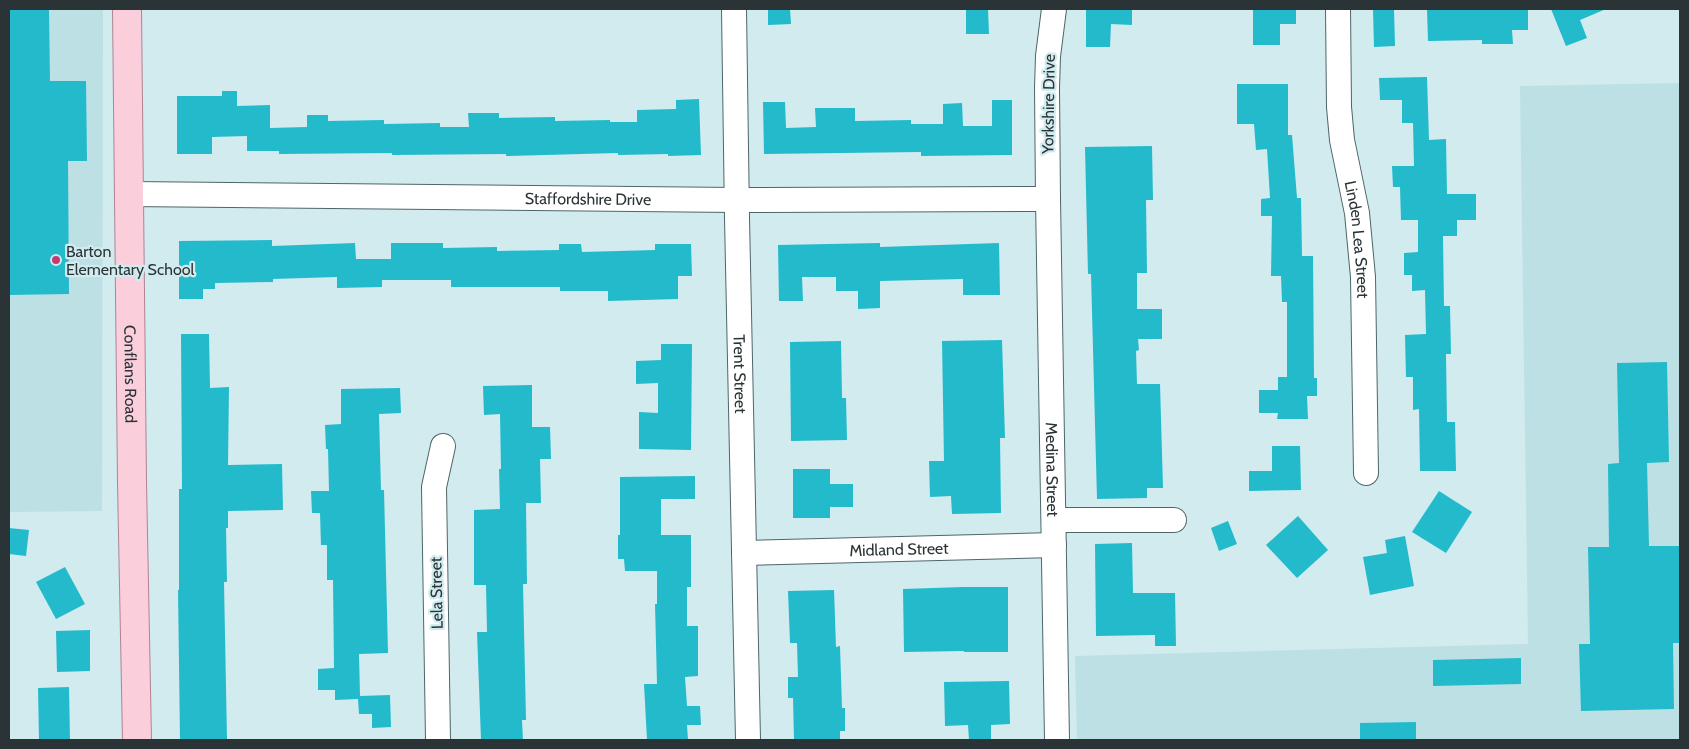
<svg xmlns="http://www.w3.org/2000/svg" width="1689" height="749" font-family="Cabin,sans-serif">
<rect width="100%" height="100%" fill="#d1ebef"/>
<g fill="#bde0e5">
<polygon points="9,9 103,9 102,511 9,512"/>
<polygon points="1680,83 1680,740 1077,740 1075,656 1528,644 1520,86"/>
</g>
<g fill="#23bacb">
<polygon points="9,9 49,9 50,81 86,81 87,161 68,161 69,294 9,295"/>
<polygon points="768,9 790,9 791,24 768,25"/>
<polygon points="966,9 988,9 989,34 966,34"/>
<polygon points="1086,9 1132,9 1132,25 1111,24 1110,47 1086,47"/>
<polygon points="1253,9 1296,9 1296,24 1280,24 1280,45 1253,45"/>
<polygon points="1373,9 1394,9 1395,46 1374,47"/>
<polygon points="1427,9 1528,9 1528,30 1512,30 1513,44 1482,44 1482,40 1428,41"/>
<polygon points="1551,9 1606,9 1580,20 1587,38 1566,46"/>
<polygon points="1427,77 1429,140 1446,139 1447,194 1476,194 1476,220 1457,220 1457,236 1443,236 1444,306 1450,306 1451,354 1446,354 1447,422 1455,422 1456,471 1420,471 1419,409 1413,410 1413,377 1406,377 1405,335 1426,334 1425,290 1412,291 1412,275 1404,275 1404,253 1418,252 1418,220 1401,220 1400,187 1393,187 1392,166 1414,166 1413,123 1402,123 1402,100 1380,100 1379,78"/>
<polygon points="1237,84 1288,84 1288,135 1292,135 1297,198 1301,198 1302,256 1313,256 1314,378 1317,378 1317,396 1307,396 1308,419 1277,419 1278,413 1259,413 1259,390 1278,390 1278,377 1287,377 1287,302 1282,302 1281,276 1271,276 1272,216 1261,216 1261,199 1270,198 1267,149 1256,150 1254,124 1237,124"/>
<polygon points="222,91 237,91 237,106 270,105 270,128 307,127 307,115 328,115 328,121 384,120 384,124 440,123 440,127 469,127 468,113 499,113 499,118 555,117 555,121 610,120 610,122 637,122 637,110 676,109 676,100 699,99 701,155 668,156 668,154 618,155 618,153 506,156 506,154 392,155 392,153 279,154 279,151 247,151 247,136 212,137 212,154 177,154 177,96 222,96"/>
<polygon points="992,100 1012,100 1012,155 921,156 921,152 764,154 763,102 785,102 786,128 816,127 815,108 855,108 855,121 911,120 911,124 943,124 943,104 962,103 963,126 992,126"/>
<polygon points="1152,146 1153,200 1146,200 1147,273 1137,273 1137,309 1162,309 1162,339 1138,339 1139,350 1136,351 1137,384 1160,384 1163,488 1147,488 1147,498 1097,499 1091,274 1088,274 1085,147"/>
<polygon points="272,240 272,246 355,243 356,259 391,259 391,243 443,243 443,248 497,247 497,251 559,250 559,244 581,244 582,252 655,250 655,244 691,244 692,276 678,276 678,299 608,301 608,291 560,291 560,287 451,287 451,280 382,280 382,287 337,288 337,277 273,279 273,282 215,283 215,289 203,289 203,299 179,299 179,241"/>
<polygon points="880,243 880,247 999,243 1000,295 963,295 963,279 880,281 880,308 858,309 858,291 836,291 836,277 802,277 803,301 779,301 778,245"/>
<polygon points="181,334 209,334 210,388 229,387 228,465 282,464 283,510 228,511 228,528 226,528 227,582 224,582 227,740 180,740 178,590 179,590 179,489 182,489"/>
<polygon points="1002,340 1005,438 1000,438 1001,513 952,514 951,496 930,497 929,461 944,461 942,341"/>
<polygon points="841,341 842,398 846,398 847,440 791,441 790,342"/>
<polygon points="661,344 692,344 691,450 639,449 639,412 658,413 658,383 636,384 636,361 661,360"/>
<polygon points="1667,362 1669,462 1647,463 1649,546 1680,546 1680,643 1673,643 1674,709 1581,711 1579,644 1590,644 1588,547 1609,547 1608,464 1619,463 1617,363"/>
<polygon points="532,385 532,427 550,427 551,459 540,459 541,503 526,503 527,584 523,584 526,720 522,720 523,740 481,740 477,632 487,632 486,585 474,585 474,510 500,509 499,469 501,469 500,414 484,415 483,386"/>
<polygon points="400,388 401,413 379,414 381,490 384,490 388,653 359,654 360,696 390,695 391,727 372,728 372,714 359,714 358,699 335,700 335,690 318,690 318,669 334,668 333,580 327,580 327,545 321,545 320,513 312,513 311,491 329,491 328,449 326,449 325,425 341,424 341,389"/>
<polygon points="1272,446 1300,446 1301,490 1249,491 1249,471 1272,471"/>
<polygon points="793,469 830,469 830,484 853,484 853,507 830,507 830,518 793,518"/>
<polygon points="695,476 695,499 661,499 661,535 691,535 691,587 687,587 687,626 698,626 698,676 685,677 687,706 700,706 701,725 687,725 688,740 647,740 644,684 657,684 655,604 657,604 657,571 625,571 624,559 618,559 618,535 620,535 620,477"/>
<polygon points="1439,491 1472,512 1446,553 1412,532"/>
<polygon points="1298,516 1328,550 1297,578 1266,545"/>
<polygon points="1228,521 1237,544 1219,551 1211,528"/>
<polygon points="9,528 29,530 26,556 9,554"/>
<polygon points="1405,536 1414,586 1370,595 1363,557 1387,553 1385,540"/>
<polygon points="1132,543 1133,593 1175,593 1176,646 1155,646 1155,635 1096,636 1095,544"/>
<polygon points="65,567 85,604 56,619 36,582"/>
<polygon points="963,587 1008,587 1008,652 964,652 964,651 904,652 903,589"/>
<polygon points="834,590 836,647 840,646 842,708 845,708 845,731 840,731 840,740 794,740 793,698 788,698 788,677 798,677 797,643 790,643 788,591"/>
<polygon points="90,630 90,671 57,672 56,631"/>
<polygon points="1521,658 1521,684 1433,686 1433,660"/>
<polygon points="1009,681 1010,724 991,725 991,740 969,740 968,725 945,726 944,682"/>
<polygon points="69,687 70,740 39,740 38,688"/>
<polygon points="1416,722 1416,740 1360,740 1360,723"/>
</g>
<g fill="none" stroke-linecap="round" stroke-linejoin="round">
<g stroke="#4f6669" stroke-width="26">
<g id="minor">
<path id="s1" d="M734 9 737 218 748 740"/>
<path id="s2" d="M1054 9 1048 56 1047 88 1048 199 1057 740"/>
<path id="s3" d="M1338 9 1339 107 1342 140 1357 213 1363 277 1366 473"/>
<path id="s4" d="M129 194 736 200 1048 199"/>
<polyline points="1054,520 1174,520"/>
<path id="s5" d="M744 553 1054 545"/>
<polyline points="438,740 434,487 443,446"/>
</g>
</g>
<g stroke="#b18393" stroke-width="30">
<g id="major">
<path id="s6" d="M127 9 132 482 137 740"/>
</g>
</g>
<use href="#minor" stroke="#fff" stroke-width="24"/>
<use href="#major" stroke="#fbcedc" stroke-width="28"/>
</g>
<circle fill="#c33a75" stroke="#d1ebef" stroke-width="2" cx="56" cy="260" r="5"/>
<g text-anchor="middle" stroke-width="4.5" stroke-linejoin="round" paint-order="stroke">
<g font-size="16" fill="#2a3436" stroke="#d1ebef">
<text transform="translate(1048 104) rotate(-89)" y="6">Yorkshire Drive</text>
<text dy="6" stroke="none"><textPath href="#s4" startOffset="459">Staffordshire Drive</textPath></text>
<text dy="6" stroke="none"><textPath href="#s3" startOffset="232">Linden Lea Street</textPath></text>
<text dy="6" stroke="none"><textPath href="#s6" startOffset="365">Conflans Road</textPath></text>
<text dy="6" stroke="none"><textPath href="#s1" startOffset="365">Trent Street</textPath></text>
<text dy="6" stroke="none"><textPath href="#s2" startOffset="461">Medina Street</textPath></text>
<text dy="6" stroke="none"><textPath href="#s5" startOffset="155">Midland Street</textPath></text>
<text transform="translate(436 593) rotate(-91)" y="6">Lela Street</text>
</g>
<g font-size="16" fill="#2a3436" stroke="#d1ebef" text-anchor="start">
<text x="66" y="257">Barton<tspan x="66" dy="18">Elementary School</tspan></text>
</g>
</g>
<rect width="1689" height="749" fill="none" stroke="#2a3436" stroke-width="20"/>
</svg>
